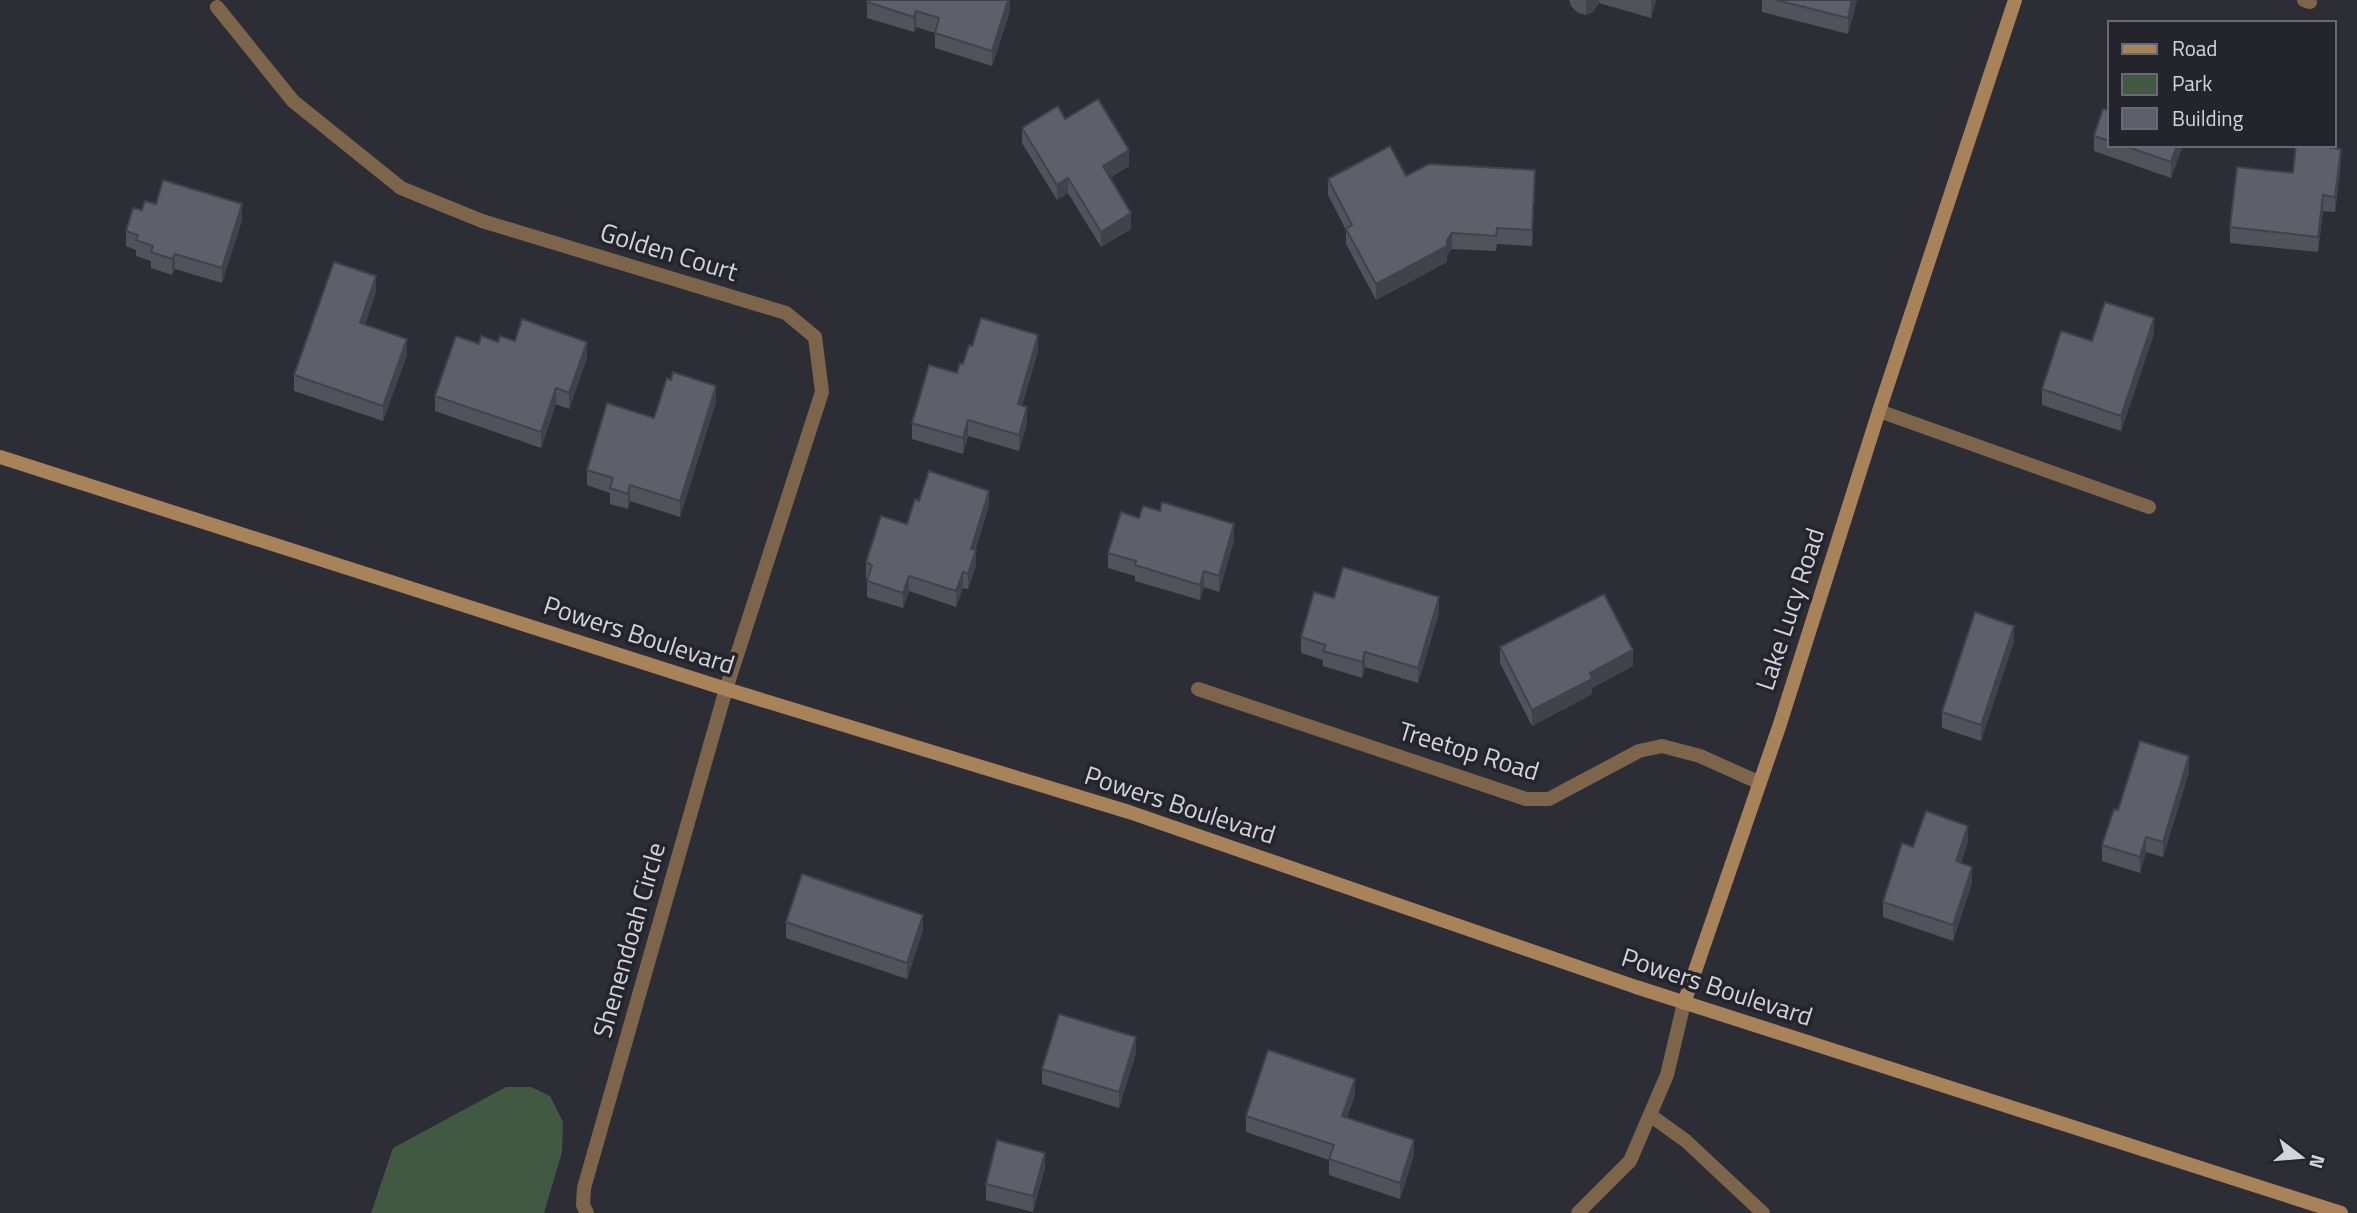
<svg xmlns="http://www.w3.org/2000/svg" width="2357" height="1213" font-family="'Titillium Web',sans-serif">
<rect width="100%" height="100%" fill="#2d2d36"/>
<polygon fill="#415843" points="506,1087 531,1087 550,1096 563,1122 562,1152 544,1213 371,1213 393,1148"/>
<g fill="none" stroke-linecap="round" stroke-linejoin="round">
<g stroke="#7c654b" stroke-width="14">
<polyline points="1879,411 2149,507"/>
<polyline points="1650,1115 1686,1141 1763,1213"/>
<polyline points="587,1213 583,1205 584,1188 726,689"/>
</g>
<g stroke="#7c654b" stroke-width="14">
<polyline points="2304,0 2310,2"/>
<polyline points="217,7 293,101 401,188 482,221 786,313 815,337 822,392 726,689"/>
<polyline points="1198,689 1526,799 1549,799 1639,751 1662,746 1700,756 1758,782"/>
<polyline points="1578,1213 1630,1161 1667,1075 1684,1003"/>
</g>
<g stroke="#a88258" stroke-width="14">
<polyline points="0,457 726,689 1129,812 1636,987 2341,1213"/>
<polyline points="1684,1003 1780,724 1879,411 2015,0"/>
</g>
</g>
<g fill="#52525b">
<polygon points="1010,0 1010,11 992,66 935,48 935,33 916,27 914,32 867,18 867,2"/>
<polygon points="1569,0 1656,0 1651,18 1599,3 1593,12 1586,15 1578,13 1571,6"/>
<polygon points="1762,0 1857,0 1848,34 1762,12"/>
<polygon points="2110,111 2110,145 2183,145 2171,178 2094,151 2094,136"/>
<polygon points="1022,128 1129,166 1110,178 1131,229 1101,247 1068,193 1057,200 1022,143"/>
<polygon points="2341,164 2335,212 2323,211 2318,252 2230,243 2230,227 2293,173"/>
<polygon points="1406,176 1535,185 1532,246 1497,244 1496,251 1452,249 1447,255 1447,262 1376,300 1346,244 1346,230 1328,195 1328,179"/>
<polygon points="156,204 242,220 222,283 175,269 172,275 151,268 151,261 136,256 136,250 126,246 126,231 142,210"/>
<polygon points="376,292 365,325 407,355 383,421 294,391 294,375"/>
<polygon points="2154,334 2121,431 2042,405 2042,389 2092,341"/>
<polygon points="515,341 587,358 569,409 556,404 541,448 435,411 435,396 479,344"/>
<polygon points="972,346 1038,351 1022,405 1027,423 1019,451 968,436 963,454 912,439 912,423 957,373"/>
<polygon points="716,402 680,517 630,501 628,509 610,504 610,493 587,485 587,470"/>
<polygon points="919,501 989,506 975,550 976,566 968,589 963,588 956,607 909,591 903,608 867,597 867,579 866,578 866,562 907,524"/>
<polygon points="1139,518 1234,540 1219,592 1204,587 1200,600 1135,581 1135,576 1108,568 1108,553"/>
<polygon points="1334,598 1439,613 1418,683 1365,667 1362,678 1323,666 1323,660 1301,653 1301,637"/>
<polygon points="2014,641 1981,741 1942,728 1942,712"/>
<polygon points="1500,647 1633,666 1592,688 1592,694 1532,726 1500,663"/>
<polygon points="2189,772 2163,857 2146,852 2140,873 2102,861 2102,845 2118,810"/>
<polygon points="1968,841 1961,863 1972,883 1953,941 1883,917 1883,902 1913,847"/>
<polygon points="786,922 923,930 907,979 786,938"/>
<polygon points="1136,1053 1119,1108 1042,1084 1042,1069"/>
<polygon points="1355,1095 1347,1117 1414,1155 1400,1199 1329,1175 1329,1160 1246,1132 1246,1116"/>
<polygon points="1045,1168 1033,1212 986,1200 986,1184"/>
</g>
<g fill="#42424a">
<polygon points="1008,0 1010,0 1010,11 992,66 992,51"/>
<polygon points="1586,0 1599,0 1599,3 1593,12 1586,15"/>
<polygon points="1651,0 1656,0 1651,18"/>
<polygon points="1852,0 1857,0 1848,34 1848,18"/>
<polygon points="916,11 916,27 914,32 914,17"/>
<polygon points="2177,145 2183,145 2171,178 2171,162"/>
<polygon points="2341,149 2341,164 2335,212 2335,197"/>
<polygon points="1129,150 1129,166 1103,182 1103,166"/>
<polygon points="1535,170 1535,185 1532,246 1532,230"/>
<polygon points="1068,178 1068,193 1057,200 1057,185"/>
<polygon points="2323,195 2323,211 2318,252 2318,237"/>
<polygon points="242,204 242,220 222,283 222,268"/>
<polygon points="1131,213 1131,229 1101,247 1101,232"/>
<polygon points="1452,233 1452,249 1447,255 1447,262 1376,300 1376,284 1447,240"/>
<polygon points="175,254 175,269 172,275 172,259"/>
<polygon points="376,276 376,292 360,339 360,323"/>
<polygon points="2154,318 2154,334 2121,431 2121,416"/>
<polygon points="1038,335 1038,351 1018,420 1018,404"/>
<polygon points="407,339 407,355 383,421 383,406"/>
<polygon points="587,342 587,358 569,409 569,393"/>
<polygon points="716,386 716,402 680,517 680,501"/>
<polygon points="556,388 556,404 541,448 541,432"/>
<polygon points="1027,407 1027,423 1019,451 1019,435"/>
<polygon points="968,420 968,436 963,454 963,438"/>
<polygon points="630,485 630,501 628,509 628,494"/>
<polygon points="989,491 989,506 971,564 971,549"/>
<polygon points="1234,524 1234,540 1219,592 1219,576"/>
<polygon points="976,550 976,566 968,589 968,574"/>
<polygon points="1204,571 1204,587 1200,600 1200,585"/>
<polygon points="963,572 963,588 956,607 956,591"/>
<polygon points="909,576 909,591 903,608 903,593"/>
<polygon points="1439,597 1439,613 1418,683 1418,668"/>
<polygon points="2014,626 2014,641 1981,741 1981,725"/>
<polygon points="1633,650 1633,666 1592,688 1592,694 1532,726 1532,710 1590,673"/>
<polygon points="1365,652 1365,667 1362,678 1362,662"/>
<polygon points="2189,756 2189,772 2163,857 2163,842"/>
<polygon points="1968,826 1968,841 1956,877 1956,861"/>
<polygon points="2146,837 2146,852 2140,873 2140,857"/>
<polygon points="1972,867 1972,883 1953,941 1953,925"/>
<polygon points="923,915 923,930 907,979 907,963"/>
<polygon points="1136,1037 1136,1053 1119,1108 1119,1092"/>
<polygon points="1355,1079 1355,1095 1342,1131 1342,1116"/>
<polygon points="1414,1140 1414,1155 1400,1199 1400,1183"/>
<polygon points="1045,1153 1045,1168 1033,1212 1033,1196"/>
</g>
<g fill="#5f5f6a" stroke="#42424a" stroke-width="2">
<polygon points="868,0 1008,0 992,51 935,33 939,18 916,11 914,17 867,2"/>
<polygon points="1776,0 1852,0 1848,18"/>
<polygon points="1098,99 1129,150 1103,166 1131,213 1101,232 1068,178 1057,185 1022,128 1058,106 1065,119"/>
<polygon points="2103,109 2110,111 2110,141 2094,136"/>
<polygon points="2122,145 2177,145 2171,162"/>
<polygon points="2296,145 2312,145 2341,149 2335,197 2323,195 2318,237 2230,227 2237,167 2293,173"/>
<polygon points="1390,146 1406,176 1429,164 1535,170 1532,230 1497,228 1496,236 1452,233 1447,240 1447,246 1376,284 1346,229 1352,225 1328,179"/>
<polygon points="163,180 242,204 222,268 175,254 172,259 151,252 153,246 136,240 138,235 126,231 133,208 142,210 145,201 156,204"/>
<polygon points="334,262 376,276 360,323 407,339 383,406 294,375"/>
<polygon points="2105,302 2154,318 2121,416 2042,389 2061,331 2092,341"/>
<polygon points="981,318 1038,335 1018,404 1027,407 1019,435 968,420 963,438 912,423 929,365 957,373 960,363 963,364 969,345 972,346"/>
<polygon points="522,319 587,342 569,393 556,388 541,432 435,396 456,336 479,344 481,336 498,342 500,336 515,341"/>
<polygon points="673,372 716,386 680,501 630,485 628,494 610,488 613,478 587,470 607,403 654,418 667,378 671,380"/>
<polygon points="929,471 989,491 971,549 976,550 968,574 963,572 956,591 909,576 903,593 867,581 872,565 866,562 881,516 907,524 915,499 919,501"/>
<polygon points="1162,502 1234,524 1219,576 1204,571 1200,585 1135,565 1136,561 1108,553 1121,512 1139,518 1143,506 1160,511"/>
<polygon points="1343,567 1439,597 1418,668 1365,652 1362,662 1323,651 1326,645 1301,637 1314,592 1334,598"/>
<polygon points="1604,594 1633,650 1590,673 1592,679 1532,710 1500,647"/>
<polygon points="1975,612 2014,626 1981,725 1942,712"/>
<polygon points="2140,741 2189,756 2163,842 2146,837 2140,857 2102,845 2114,809 2118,810"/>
<polygon points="1926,811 1968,826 1956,861 1972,867 1953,925 1883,902 1902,843 1913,847"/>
<polygon points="802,874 923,915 907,963 786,922"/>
<polygon points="1059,1014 1136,1037 1119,1092 1042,1069"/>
<polygon points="1268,1050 1355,1079 1342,1116 1414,1140 1400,1183 1329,1159 1334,1145 1246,1116"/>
<polygon points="997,1140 1045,1153 1033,1196 986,1184"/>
</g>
<g text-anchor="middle" stroke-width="7" stroke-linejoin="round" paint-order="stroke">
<g font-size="26" fill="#d3d3d9" stroke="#23242c">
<text transform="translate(669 252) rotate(17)" y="9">Golden Court</text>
<text transform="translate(1790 609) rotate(-72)" y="9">Lake Lucy Road</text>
<text transform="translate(639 635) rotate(18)" y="9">Powers Boulevard</text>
<text transform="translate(1469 751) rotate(17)" y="9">Treetop Road</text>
<text transform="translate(1180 805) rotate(18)" y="9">Powers Boulevard</text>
<text transform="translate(629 940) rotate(-74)" y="9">Shenendoah Circle</text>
<text transform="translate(1717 987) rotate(18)" y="9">Powers Boulevard</text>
</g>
</g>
<rect x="2108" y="21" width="228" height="126" fill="#23242c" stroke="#696a71" stroke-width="2"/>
<rect x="2122" y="44" width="35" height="10" fill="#a88258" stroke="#696a71" stroke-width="2"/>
<text x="2172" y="56" font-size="21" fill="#d3d3d9">Road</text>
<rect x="2122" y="74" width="35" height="21" fill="#415843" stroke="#696a71" stroke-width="2"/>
<text x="2172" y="91" font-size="21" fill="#d3d3d9">Park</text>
<rect x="2122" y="108" width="35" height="21" fill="#5f5f6a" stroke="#696a71" stroke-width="2"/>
<text x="2172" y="126" font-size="21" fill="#d3d3d9">Building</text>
<g transform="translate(2301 1157) rotate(106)" stroke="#23242c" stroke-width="5" paint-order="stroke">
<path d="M0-5L12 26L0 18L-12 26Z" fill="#d3d3d9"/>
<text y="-10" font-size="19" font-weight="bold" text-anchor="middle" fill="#d3d3d9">N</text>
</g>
</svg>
